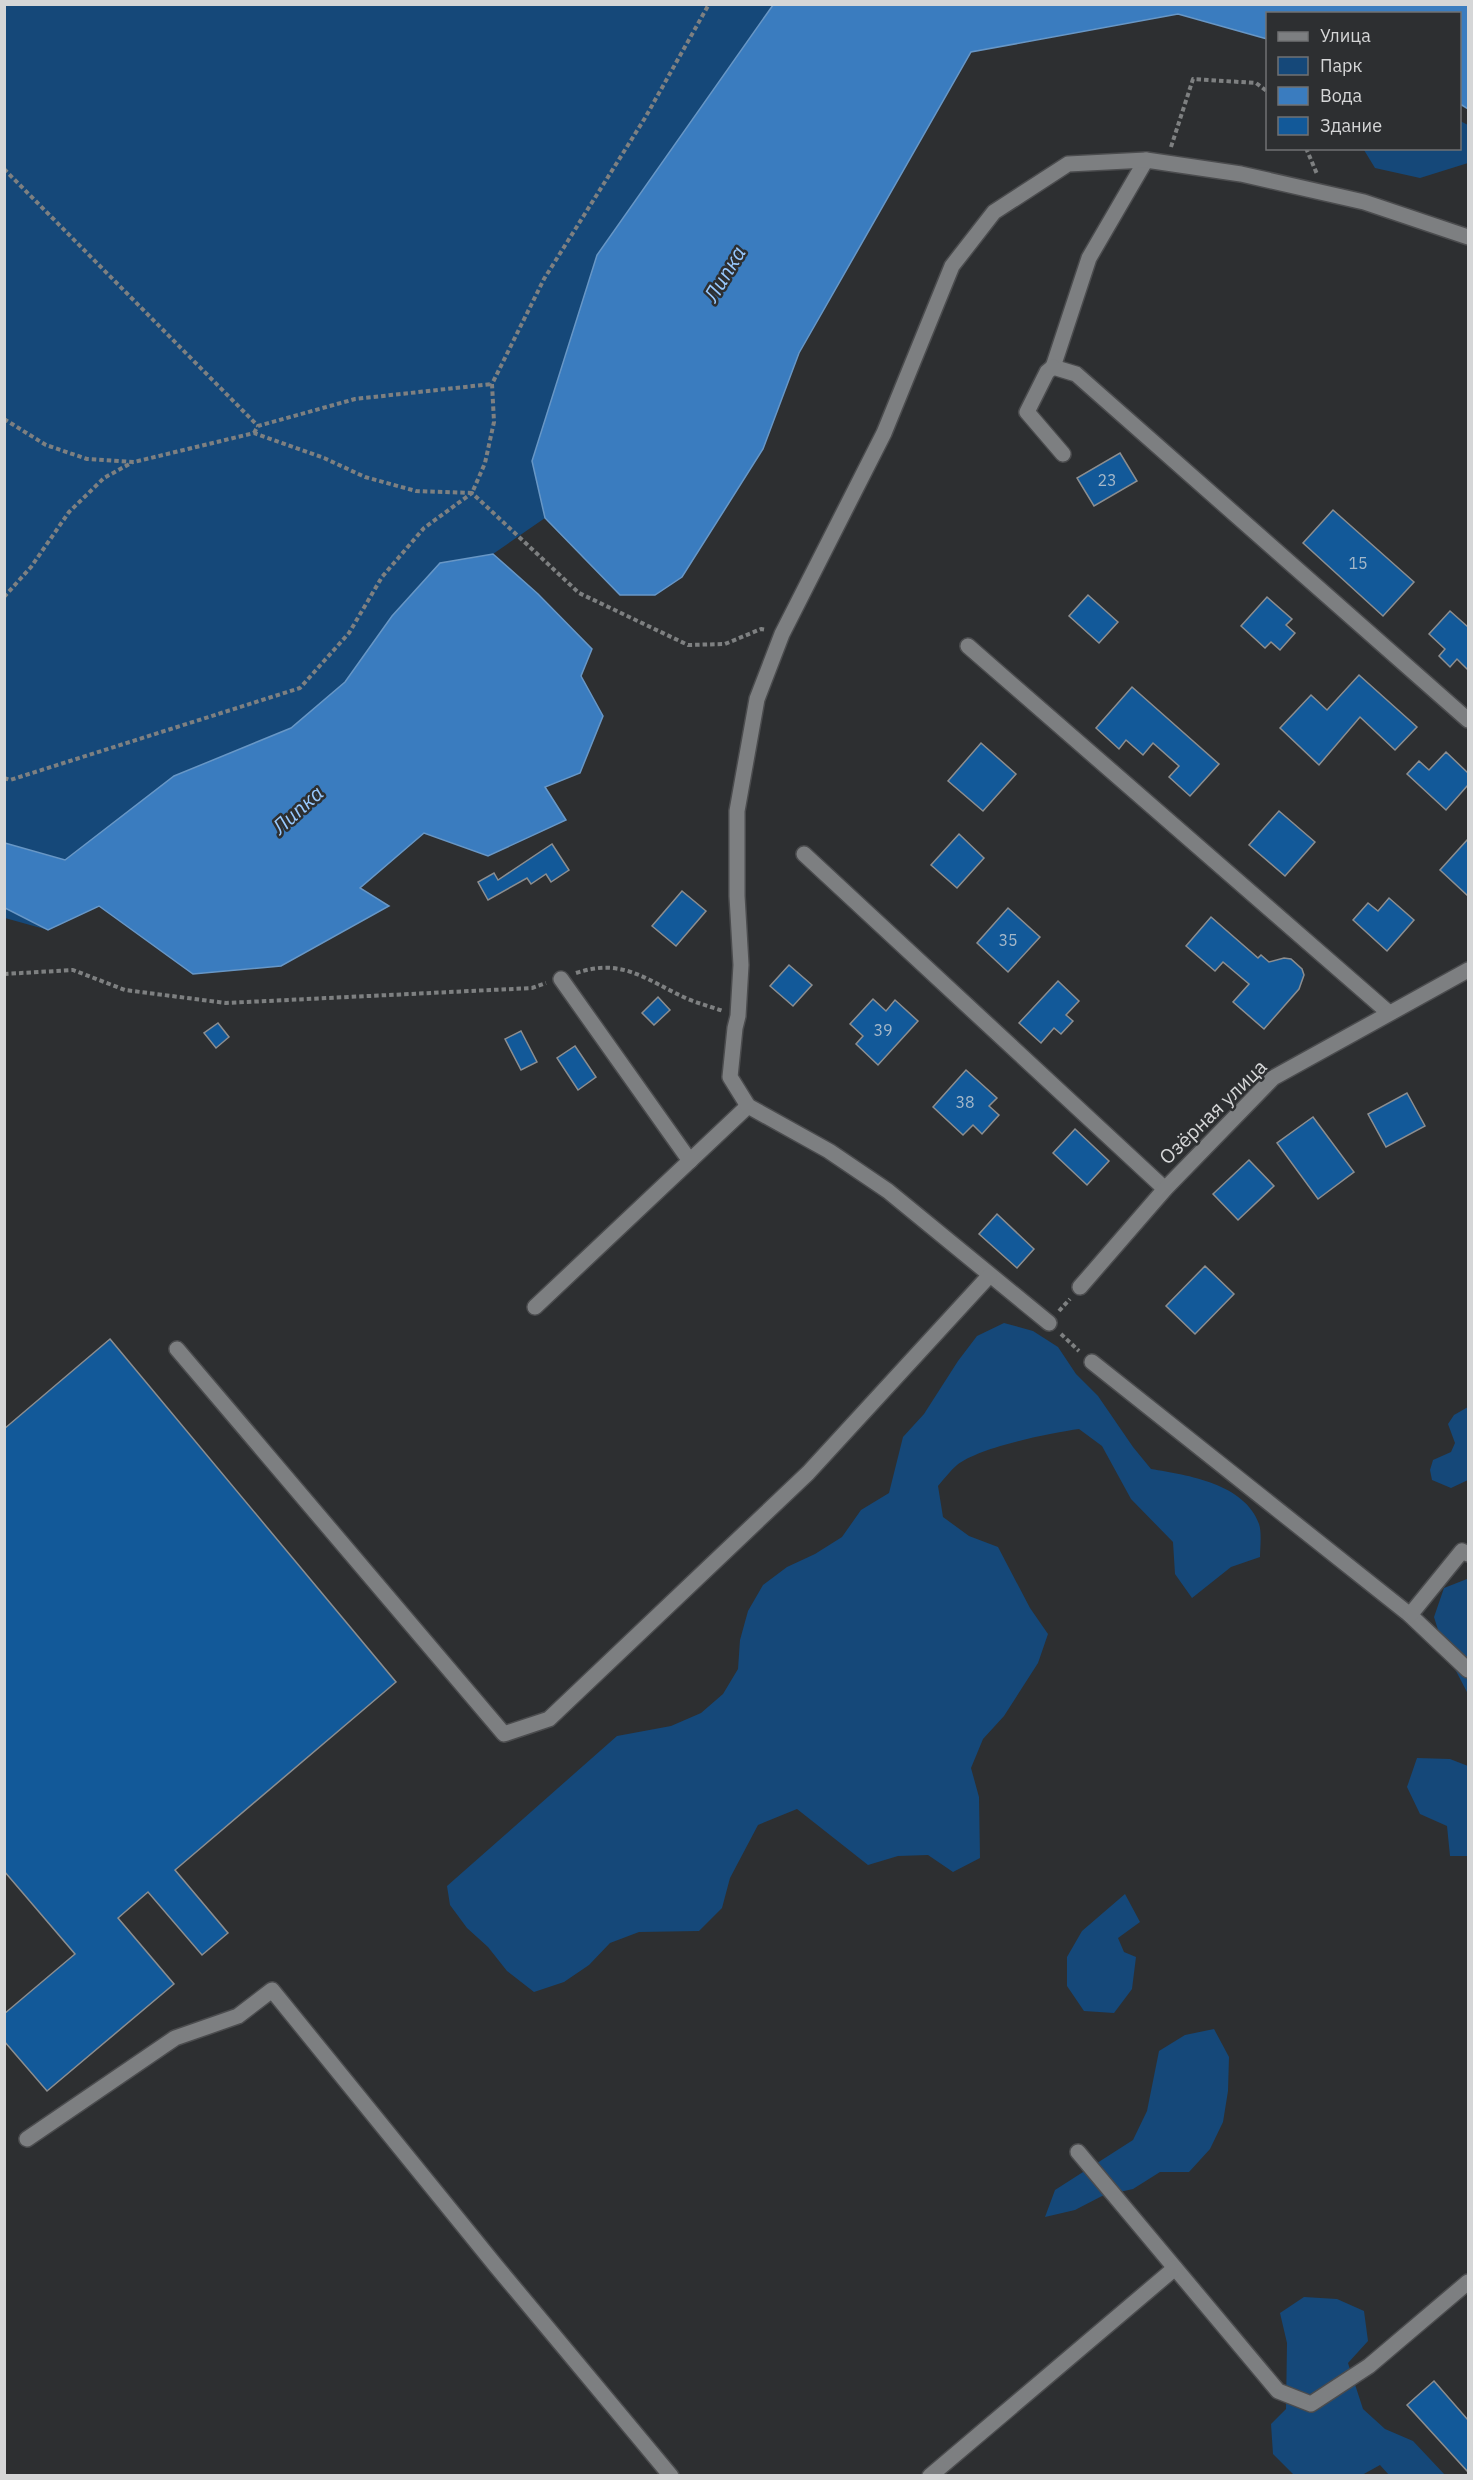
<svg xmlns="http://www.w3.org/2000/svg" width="1473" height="2480" font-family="'IBM Plex Sans',sans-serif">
<rect width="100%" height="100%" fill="#2d2f31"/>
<g fill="#154879">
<polygon points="4,5 773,5 597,255 532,461 545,518 493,554 440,563 392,616 345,682 291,728 174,776 65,860 5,843"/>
<polygon points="1460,121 1468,125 1468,163 1420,178 1375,168 1364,150 1365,148 1460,148"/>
<polygon points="5,908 48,930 5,918"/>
<path d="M1004 1323 1033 1331 1058 1347 1076 1374 1098 1396 1133 1447 1151 1469C1188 1475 1245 1484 1259 1524 1262 1533 1260 1548 1260 1557L1231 1567 1192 1598 1175 1574 1173 1542 1131 1499 1102 1446 1079 1429C1051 1433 979 1447 957 1465 950 1471 944 1479 938 1486L943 1517 969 1536 998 1547 1030 1608 1048 1634 1038 1663 1004 1716 983 1739 971 1768 979 1797 980 1858 953 1872 928 1855 898 1856 868 1865 797 1809 758 1825 730 1878 722 1908 699 1931 639 1932 610 1943 589 1965 564 1982 534 1992 507 1971 488 1947 467 1928 450 1905 447 1886 617 1736 671 1726 701 1713 723 1694 738 1669 740 1640 748 1611 763 1585 787 1567 815 1554 842 1537 861 1510 889 1493 903 1437 924 1414 958 1361 977 1336Z"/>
<polygon points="1468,1407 1468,1480 1451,1488 1432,1480 1430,1470 1433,1460 1451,1452 1455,1443 1448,1424 1454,1415"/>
<polygon points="1467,1579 1468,1579 1468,1694 1443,1646 1434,1617 1444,1588"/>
<polygon points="1417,1758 1450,1759 1468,1766 1468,1856 1450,1856 1447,1826 1420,1814 1407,1787"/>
<polygon points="1125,1894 1140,1922 1118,1938 1124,1952 1136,1957 1132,1989 1114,2013 1084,2011 1067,1986 1067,1957 1082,1931"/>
<polygon points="1214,2029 1229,2057 1228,2091 1223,2122 1210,2149 1189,2172 1160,2172 1133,2189 1102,2196 1075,2210 1045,2217 1055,2190 1133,2140 1147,2111 1159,2051 1185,2035"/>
<polygon points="1304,2297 1337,2299 1364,2311 1368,2341 1348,2363 1363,2409 1385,2429 1413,2441 1445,2475 1389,2475 1380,2465 1362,2475 1294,2475 1273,2454 1271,2424 1286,2409 1287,2343 1280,2313"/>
</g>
<g fill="#3a7cbf" stroke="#6897c6" stroke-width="1.5">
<polygon points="773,5 1468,5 1468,109 1460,104 1460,14 1268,14 1267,39 1178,14 971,52 799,353 763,449 682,577 655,595 620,595 545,518 532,461 597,255"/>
<polygon points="493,554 538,594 592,649 581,676 603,716 580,773 545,787 566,820 488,856 424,833 360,888 389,906 281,966 193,974 99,906 48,930 5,908 5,843 65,860 174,776 291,728 345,682 392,616 440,563"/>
</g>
<g fill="#125999" stroke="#8c8e90" stroke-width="1.5">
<polygon points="1120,453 1137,481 1094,506 1077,478"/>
<polygon points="1333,510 1414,582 1383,616 1303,543"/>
<polygon points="1088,595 1118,622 1099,643 1069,616"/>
<polygon points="1267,597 1292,619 1286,625 1295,633 1280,650 1271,642 1265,648 1241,626"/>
<polygon points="1450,611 1468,627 1468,670 1457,659 1450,667 1439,656 1445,649 1429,634"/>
<polygon points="1359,675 1417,727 1395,750 1360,717 1319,765 1280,728 1311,695 1327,710"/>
<polygon points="1132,687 1219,764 1190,796 1169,777 1179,766 1153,743 1143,755 1126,740 1119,749 1096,728"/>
<polygon points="981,743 1016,774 983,811 948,781"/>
<polygon points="1446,752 1468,773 1468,785 1446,810 1407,774 1419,761 1429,770"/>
<polygon points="1279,811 1315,842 1285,876 1249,845"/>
<polygon points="959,834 984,858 957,888 931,865"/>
<polygon points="1468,839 1468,896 1440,870"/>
<polygon points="552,844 569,870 551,882 546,874 531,884 527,878 488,900 478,882 494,873 498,880"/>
<polygon points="682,891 706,911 676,946 652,926"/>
<polygon points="1389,898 1414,920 1387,951 1353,920 1368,903 1378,911"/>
<polygon points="1008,908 1040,937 1008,972 977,943"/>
<polygon points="1211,917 1258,958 1261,955 1269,962 1284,958 1291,959 1302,969 1304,975 1299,989 1264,1029 1233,1002 1249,984 1223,962 1215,971 1186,946"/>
<polygon points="789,965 812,985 793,1006 770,986"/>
<polygon points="1058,981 1079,1001 1066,1015 1073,1021 1061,1034 1054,1028 1041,1043 1019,1023"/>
<polygon points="658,997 670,1010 654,1025 642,1013"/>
<polygon points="873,999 886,1011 895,1000 918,1021 878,1065 856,1044 863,1036 850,1024"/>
<polygon points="218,1023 229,1037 216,1048 204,1033"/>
<polygon points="521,1031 537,1062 521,1070 505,1039"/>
<polygon points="575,1046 596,1077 578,1090 557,1058"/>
<polygon points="966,1070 997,1098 989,1106 999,1115 982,1134 973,1125 963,1135 933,1107"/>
<polygon points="1407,1093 1425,1126 1386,1147 1368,1114"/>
<polygon points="1313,1117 1354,1172 1318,1199 1277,1143"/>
<polygon points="1075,1129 1109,1161 1087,1185 1053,1153"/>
<polygon points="1249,1160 1274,1186 1238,1220 1213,1194"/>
<polygon points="997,1214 1034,1249 1017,1268 979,1234"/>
<polygon points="1205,1266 1234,1294 1195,1334 1166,1306"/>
<polygon points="110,1339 396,1682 175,1870 228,1933 202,1955 148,1892 118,1918 174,1984 47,2091 4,2041 4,2014 75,1954 4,1871 4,1429"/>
<polygon points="1434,2381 1468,2420 1468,2472 1407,2405"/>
</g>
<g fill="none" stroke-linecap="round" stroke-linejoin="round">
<g stroke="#4b4c4e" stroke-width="18">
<g id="minor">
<polyline points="1146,160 1089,258 1053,367 1076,374 1468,720"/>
<polyline points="1053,367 1047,372 1027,412 1063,454"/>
<polyline points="968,646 1389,1013"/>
<polyline points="804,854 1165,1189"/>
<polyline points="561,979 690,1161"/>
<polyline points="1080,1287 1165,1189 1273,1078 1468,970"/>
<polyline points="535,1307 748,1106"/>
<polyline points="1049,1323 888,1191 829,1151 748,1106 730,1077 735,1028 738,1016 741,965 737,896 737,811 757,699 782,634 884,433 952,266 994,212 1068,164 1146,160 1241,174 1364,202 1468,237"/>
<polyline points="177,1349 504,1734 549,1719 808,1473 989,1276"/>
<polyline points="1092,1362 1410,1615 1468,1670"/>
<polyline points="1410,1615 1462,1551 1468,1554"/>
<polyline points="27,2139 175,2038 238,2016 272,1990 496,2266 671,2476"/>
<polyline points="1078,2152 1278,2391 1311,2404 1369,2366 1468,2282"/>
<polyline points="930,2476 1175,2268"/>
</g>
</g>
<g stroke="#7e8081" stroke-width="4" stroke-dasharray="4.5 3" stroke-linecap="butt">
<polyline points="1171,147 1193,79 1256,83 1268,92"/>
<polyline points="1306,148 1317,174"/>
<polyline points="4,169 258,426"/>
<polyline points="4,419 46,445 87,459 134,462 254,433 324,458 365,477 416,491 472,493 485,463 494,422 492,384 544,279 645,118 709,4"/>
<polyline points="254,433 258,426 355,399 492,384"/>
<polyline points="4,597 31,567 69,512 104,478 133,462"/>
<polyline points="4,778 10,780 300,688 349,633 382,577 424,528 472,493 579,593 688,645 725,644 761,629 767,630"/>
<path d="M576 973C624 957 647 981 688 999 700 1004 712 1007 723 1011"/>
<polyline points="4,974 73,970 125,990 226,1003 532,988 546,983"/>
<polyline points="1059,1311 1070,1299"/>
<polyline points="1061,1334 1079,1351"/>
</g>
<use href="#minor" stroke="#7d7f81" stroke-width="15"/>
</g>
<g text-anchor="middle" stroke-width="5" stroke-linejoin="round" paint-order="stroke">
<g font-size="16" fill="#a4b7c8">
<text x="1107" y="486">23</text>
<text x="1358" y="569">15</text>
<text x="1008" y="946">35</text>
<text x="883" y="1036">39</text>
<text x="965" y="1108">38</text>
</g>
<g font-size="20" fill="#d5d6d7" stroke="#2d2f31">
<text transform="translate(1213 1112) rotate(-44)" y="7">Озёрная улица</text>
</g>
<g font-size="21" font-style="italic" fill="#98c9fe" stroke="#2d2f31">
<text transform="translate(725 274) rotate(-59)" y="7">Липка</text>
<text transform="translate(298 810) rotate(-42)" y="7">Липка</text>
</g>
</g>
<rect width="1473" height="2480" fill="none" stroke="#d5d6d7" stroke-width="12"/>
<rect x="1266" y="12" width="195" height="138" fill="#2d2f31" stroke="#707273" stroke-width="1.5"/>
<rect x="1278" y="32" width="30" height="9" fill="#7d7f81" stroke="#707273" stroke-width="1.5"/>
<text x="1320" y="42" font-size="18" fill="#d5d6d7">Улица</text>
<rect x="1278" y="57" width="30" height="18" fill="#154879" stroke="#707273" stroke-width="1.5"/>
<text x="1320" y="72" font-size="18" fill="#d5d6d7">Парк</text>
<rect x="1278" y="87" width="30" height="18" fill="#3a7cbf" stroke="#707273" stroke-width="1.5"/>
<text x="1320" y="102" font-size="18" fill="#d5d6d7">Вода</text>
<rect x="1278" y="117" width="30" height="18" fill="#125999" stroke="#707273" stroke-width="1.5"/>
<text x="1320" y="132" font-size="18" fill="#d5d6d7">Здание</text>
</svg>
